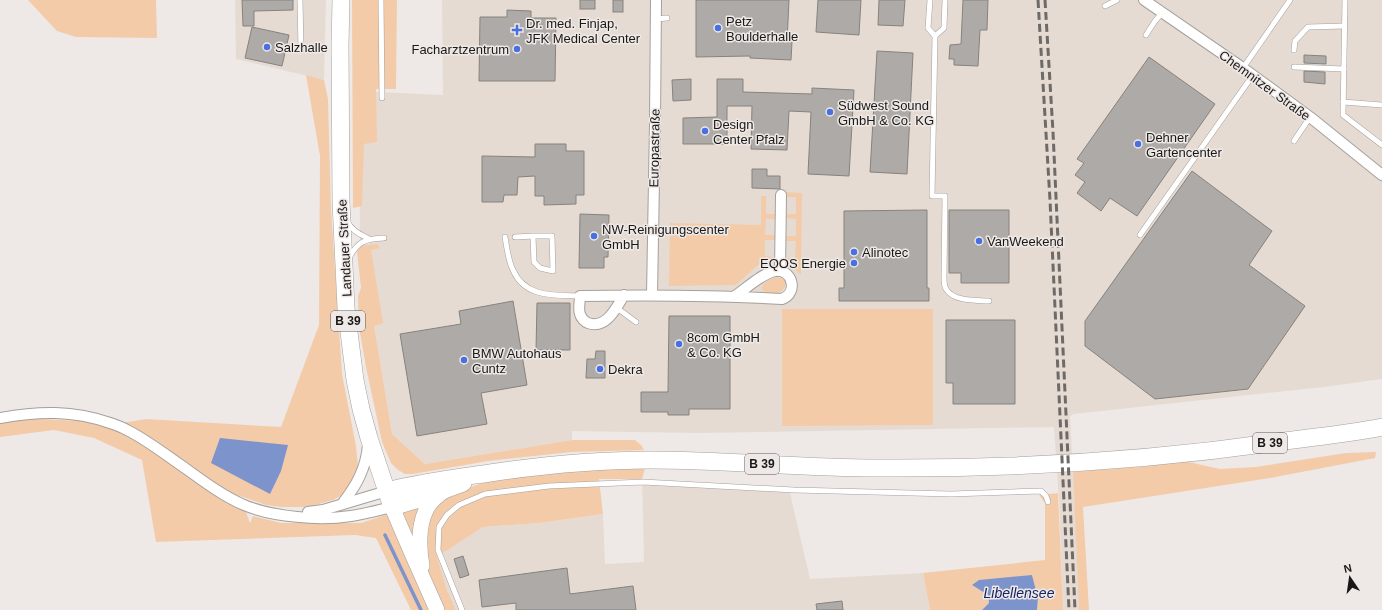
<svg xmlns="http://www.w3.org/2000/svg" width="1382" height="610" font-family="Helvetica,sans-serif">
<rect width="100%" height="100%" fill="#eee9e6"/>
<g fill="#e6dbd2">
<polygon points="235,0 326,0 324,80 236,59"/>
<polygon points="442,0 1382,0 1382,379 1324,387 1074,414 1070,416 1078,572 1079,610 1063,610 1059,499 1054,427 698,433 572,431 572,440 425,464 392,434 360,247 359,91 443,95"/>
<polygon points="642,479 790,493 810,579 923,573 930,610 456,610 447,590 437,557 483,527 540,523 603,514 605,564 644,562"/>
</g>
<g fill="#f4cba8">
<polygon points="28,0 156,0 157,38 76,37 57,31"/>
<polygon points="352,0 397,0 396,89 376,89 377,142 364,144 362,206 353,208"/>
<polygon points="306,75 324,80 328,99 331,210 342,374 356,446 358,467 354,482 346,493 333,500 308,507 281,507 266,505 240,496 250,523 253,516 281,523 361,523 483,483 530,474 566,471 645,468 642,479 599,479 603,514 540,523 483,527 437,557 447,590 456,610 411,610 376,538 355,535 156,542 142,460 94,438 54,430 0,437 0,422 20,418 122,423 146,419 281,427 319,325 320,156"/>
<polygon points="782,192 802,193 801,275 787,262 786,258 795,258 796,241 786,241 786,236 796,236 796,219 786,218 787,214 796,214 796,197 787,197"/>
<polygon points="761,196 766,196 766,214 775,214 775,219 766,219 765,235 775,235 775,240 765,240 765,256 774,257 774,262 765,261 765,263 760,263 736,285 669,286 670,223 761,225"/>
<polygon points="377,244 380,248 371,250 383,323 374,326 392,434 425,464 572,440 635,440 641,445 644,450 571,452 488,461 413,474 405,474 398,470 391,463 382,442 366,367 359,327 358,296 361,288 357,252 360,246"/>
<path d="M775 277 782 278 786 281C786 294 771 297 762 290L761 287 766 282Z"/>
<polygon points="782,309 933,309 933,425 782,426"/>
<polygon points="1376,452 1375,458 1270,478 1083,507 1089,610 1079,610 1073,471 1111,469 1184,461 1220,469 1256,467 1346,453"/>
<polygon points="1058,493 1063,610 1037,610 1038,598 1032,575 972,585 988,595 989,603 982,610 930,610 923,573 1045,560 1045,503 1039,495"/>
</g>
<g fill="#7d93cb">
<polygon points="220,438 288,445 281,471 270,494 211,463"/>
<polygon points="1032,575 1038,598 1037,610 982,610 989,603 988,595 972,585 979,580"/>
</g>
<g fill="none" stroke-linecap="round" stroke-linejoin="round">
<polyline stroke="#7d93cb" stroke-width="3.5" points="385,535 421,610"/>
</g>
<g fill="#aeaaa7" stroke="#86827e">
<polygon points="242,0 293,0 293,10 254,11 254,26 243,26"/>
<rect x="580" y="0" width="15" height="9"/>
<rect x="613" y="0" width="10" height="12"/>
<polygon points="696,0 789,0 787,42 792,42 791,60 750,58 750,56 696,57"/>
<polygon points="818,0 861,0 859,35 816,32"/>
<polygon points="879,0 905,0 903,26 878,25"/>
<polygon points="963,0 988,0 987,30 980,30 978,66 954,65 954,59 949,59 950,45 961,44"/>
<polygon points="507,10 531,11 531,18 556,18 555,81 479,81 480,17 507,17"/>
<polygon points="252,27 289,35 282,66 245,58"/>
<polygon points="877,51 913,53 907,174 870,172"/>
<polygon points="1304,55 1326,56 1326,64 1304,63"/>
<polygon points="1149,57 1215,104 1137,216 1110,198 1101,211 1077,193 1085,182 1075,175 1084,163 1077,159"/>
<polygon points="1304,71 1325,72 1325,84 1304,82"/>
<polygon points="691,79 691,100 673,101 672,80"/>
<polygon points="717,79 743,79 743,92 812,94 812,88 854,90 849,176 808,174 811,112 789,111 787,150 751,149 752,106 727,106 727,144 683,144 683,118 717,117"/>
<polygon points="535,144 566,144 566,151 584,151 584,195 576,195 576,204 544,205 544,196 535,196 535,176 518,177 517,195 504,195 503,202 482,202 482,156 535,157"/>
<polygon points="752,169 767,169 767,176 780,176 780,189 752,188"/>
<polygon points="1192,171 1272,231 1249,265 1305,306 1248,389 1155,399 1085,346 1085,321"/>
<polygon points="927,210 927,288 929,288 929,301 839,301 839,288 844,288 844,211"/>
<polygon points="949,210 1009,210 1009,283 961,283 961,273 949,273"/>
<polygon points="580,214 609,215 608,257 604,257 604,268 579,268"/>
<polygon points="513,301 527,385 481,393 487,424 417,436 400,334 461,324 459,311"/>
<polygon points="537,303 570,303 570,350 536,350"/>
<polygon points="669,316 730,316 730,409 689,409 689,415 668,415 668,412 641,412 641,392 668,392"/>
<polygon points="946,320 1015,320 1015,404 953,404 953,383 946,383"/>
<polygon points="596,351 605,351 605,378 586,378 587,359 595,359"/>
<polygon points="463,556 469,575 460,578 454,559"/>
<polygon points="567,568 570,594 633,586 636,610 516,610 516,603 482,607 479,580"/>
<polygon points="842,601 843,610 817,610 816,604"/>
</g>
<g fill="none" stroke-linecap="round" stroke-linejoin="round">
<g stroke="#a4a09c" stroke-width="6">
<g id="lane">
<polyline points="300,0 301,50"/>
<polyline points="381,0 382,98"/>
<path d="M930 0 928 28 935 36 932 196H945L944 277C944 281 944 286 946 289 954 302 976 300 989 301"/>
<polyline points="1345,0 1343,115 1382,145"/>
<polyline points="1105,6 1117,0"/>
<polyline points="656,19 667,18"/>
<polyline points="1146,35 1155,21 1162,13"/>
<polyline points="935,36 944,28 945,0"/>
<polyline points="1294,50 1295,41 1308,27 1344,26"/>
<polyline points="1294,67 1344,69"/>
<polyline points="1243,68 1290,0"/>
<polyline points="1343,102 1382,105"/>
<polyline points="1294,141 1310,117"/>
<path d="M347 221C352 231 360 234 369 239"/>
<polyline points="1140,235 1253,75"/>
<path d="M505 237C507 248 508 260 513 270 525 298 554 295 580 296"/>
<polyline points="515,237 533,236 534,262 540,268 553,271 552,236 533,236"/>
<path d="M349 258C358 241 365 239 384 238"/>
<polyline points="617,308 636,322"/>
<polyline points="462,610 438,550 439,527 447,515 459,505 485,494 549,486 643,482 794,490 951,494 1041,491 1046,496 1048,502"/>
</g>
</g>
<g stroke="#a4a09c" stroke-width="12">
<g id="street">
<polyline points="1144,0 1243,68 1310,117 1382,175"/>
<polyline points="780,271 781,195"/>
<path d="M624 295C617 307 606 330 588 323 585 322 581 318 580 314 578 309 580 301 580 296 647 295 715 295 782 299 799 293 792 268 775 271 761 274 747 288 735 296"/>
<polyline points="652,295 655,123 656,0"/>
<path d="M0 418C39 411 73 410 110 423 116 425 122 427 127 430 147 440 166 455 185 468 203 481 223 496 244 505 273 517 320 521 351 516 365 514 379 510 392 507"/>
<path d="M342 504C356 486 366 469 368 445"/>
<polyline points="308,512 323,510 387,491"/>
</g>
</g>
<g stroke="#a4a09c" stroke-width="16">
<g id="secondary">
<polyline points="392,507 410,549 437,610"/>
<path d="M422 566C419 548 418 525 427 508 431 501 437 496 444 491"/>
</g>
</g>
<g stroke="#a4a09c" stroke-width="18">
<g id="primary">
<polyline points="341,0 340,45 341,202 346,308 355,380 361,409 369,438 392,507 419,499 463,483"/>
<path d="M387 491C421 482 455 478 490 473 544 465 597 460 651 460 726 460 801 468 877 468 1011 469 1145 461 1278 442 1312 437 1348 434 1382 427"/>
</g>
</g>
<use href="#lane" stroke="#fff" stroke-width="5"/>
<use href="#street" stroke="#fff" stroke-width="10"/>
<use href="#secondary" stroke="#fff" stroke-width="15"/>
<use href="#primary" stroke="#fff" stroke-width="17"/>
<g stroke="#6d6a68" stroke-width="3" stroke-dasharray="8 4" stroke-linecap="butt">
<polyline points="1038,0 1050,200 1069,610"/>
<polyline points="1045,0 1053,132 1075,610"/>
</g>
</g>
<g fill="#4a6fe2" stroke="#eee9e6" stroke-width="1.5">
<circle cx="718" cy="28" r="4"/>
<path d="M515 24h4v4h4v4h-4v4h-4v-4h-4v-4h4z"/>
<circle cx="267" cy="47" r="4"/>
<circle cx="517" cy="49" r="4"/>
<circle cx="830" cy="112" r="4"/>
<circle cx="705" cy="131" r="4"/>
<circle cx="1138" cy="144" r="4"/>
<circle cx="594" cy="236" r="4"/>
<circle cx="979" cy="241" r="4"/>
<circle cx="854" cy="252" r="4"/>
<circle cx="854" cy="263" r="4"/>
<circle cx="679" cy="344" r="4"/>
<circle cx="464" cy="360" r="4"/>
<circle cx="600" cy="369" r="4"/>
</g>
<g text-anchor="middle" stroke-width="3" stroke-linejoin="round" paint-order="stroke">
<g fill="#eee9e6" stroke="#5a5755" stroke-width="1">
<rect x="331" y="311" width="34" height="20" rx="3"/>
<rect x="1253" y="433" width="34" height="20" rx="3"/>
<rect x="745" y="454" width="34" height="20" rx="3"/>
</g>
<g font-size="12" font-weight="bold" fill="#1a1817">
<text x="348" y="325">B 39</text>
<text x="1270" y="447">B 39</text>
<text x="762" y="468">B 39</text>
</g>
<g font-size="13" fill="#1a1817" stroke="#eee9e6" text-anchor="start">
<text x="726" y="26">Petz<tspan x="726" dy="15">Boulderhalle</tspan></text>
<text x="526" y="28">Dr. med. Finjap,<tspan x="526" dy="15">JFK Medical Center</tspan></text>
<text x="275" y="52">Salzhalle</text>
<text x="509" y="54" text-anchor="end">Facharztzentrum</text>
<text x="838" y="110">Südwest Sound<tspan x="838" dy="15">GmbH &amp; Co. KG</tspan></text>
<text x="713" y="129">Design<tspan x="713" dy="15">Center Pfalz</tspan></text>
<text x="1146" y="142">Dehner<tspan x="1146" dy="15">Gartencenter</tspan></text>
<text x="602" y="234">NW-Reinigungscenter<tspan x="602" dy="15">GmbH</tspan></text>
<text x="987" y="246">VanWeekend</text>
<text x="862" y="257">Alinotec</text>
<text x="846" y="268" text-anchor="end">EQOS Energie</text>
<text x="687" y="342">8com GmbH<tspan x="687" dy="15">&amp; Co. KG</tspan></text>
<text x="472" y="358">BMW Autohaus<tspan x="472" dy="15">Cuntz</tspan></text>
<text x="608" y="374">Dekra</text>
</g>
<g font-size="13" fill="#1a1817" stroke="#eee9e6">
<text transform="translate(1265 85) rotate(36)" y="5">Chemnitzer Straße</text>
<text transform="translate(654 148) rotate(-89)" y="5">Europastraße</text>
<text transform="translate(344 248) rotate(-93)" y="5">Landauer Straße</text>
</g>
<g font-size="14" font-style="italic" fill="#132465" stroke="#eee9e6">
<text x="1019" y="598">Libellensee</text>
</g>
</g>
<g transform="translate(1350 578) rotate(347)" stroke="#eee9e6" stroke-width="3" paint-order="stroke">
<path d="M0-3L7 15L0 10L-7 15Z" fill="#1a1817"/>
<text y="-6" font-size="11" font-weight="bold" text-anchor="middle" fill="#1a1817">N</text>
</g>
</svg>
